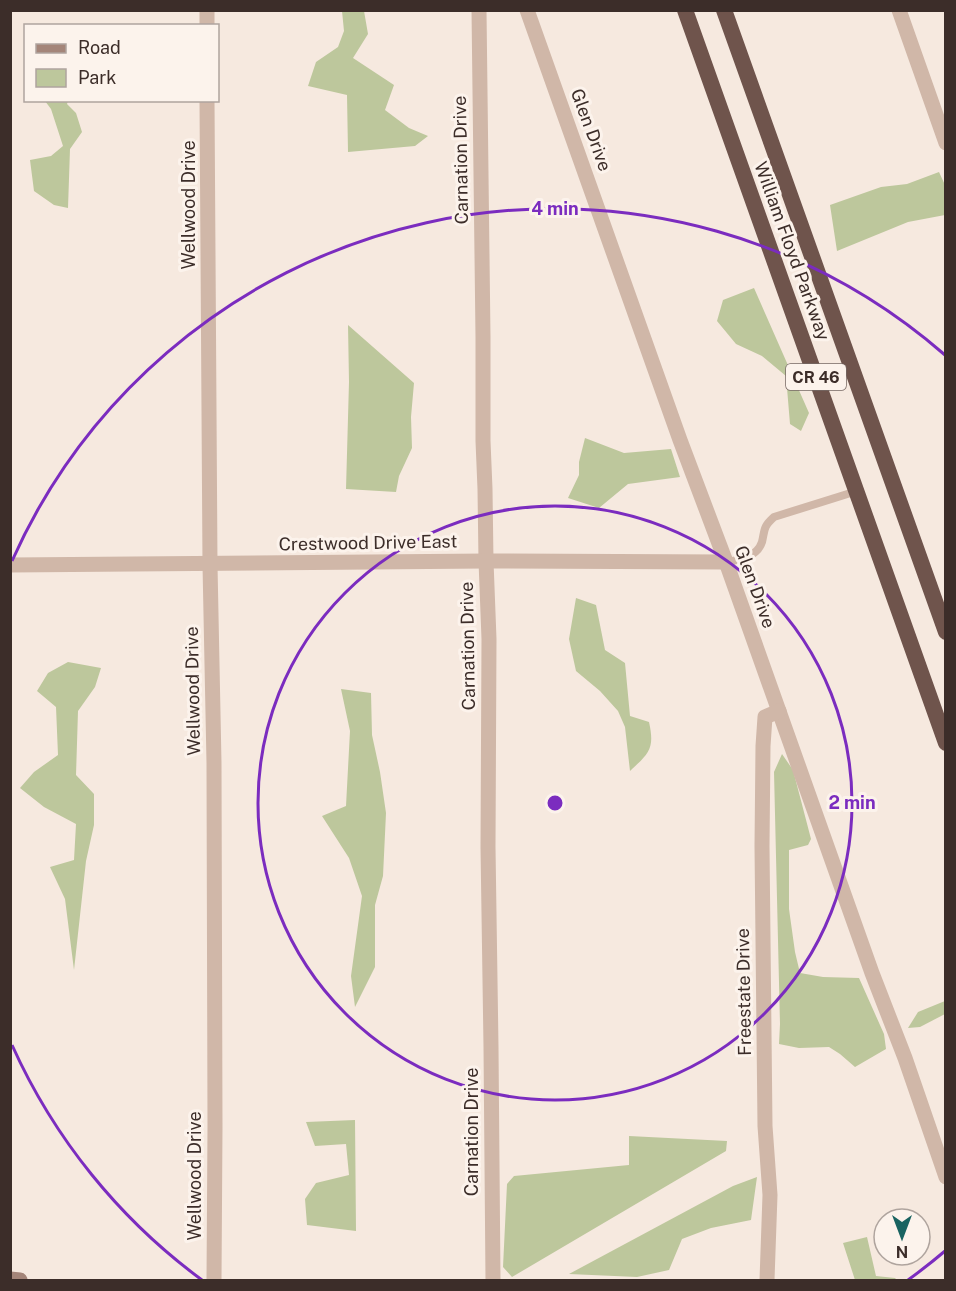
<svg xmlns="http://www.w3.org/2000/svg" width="956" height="1291" font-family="'Public Sans',sans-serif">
<rect width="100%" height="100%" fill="#f6e9df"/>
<g fill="#bdc79c">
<polygon points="342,11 364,11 368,34 353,58 394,85 385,110 409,128 428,136 415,146 348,152 347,95 308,86 316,62 338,47 344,31"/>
<polygon points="45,101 68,101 67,104 76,113 82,132 70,149 68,208 54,205 34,191 30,160 51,156 63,146 51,109"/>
<polygon points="939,172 945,185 945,215 908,222 837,251 830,205 881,187 907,184"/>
<polygon points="754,288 809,413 801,431 790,424 786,376 762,356 736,344 717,321 723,300"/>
<polygon points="348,325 414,383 411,417 412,448 399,476 396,492 346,489 349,382"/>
<polygon points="585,438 624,453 671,449 680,477 628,484 599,508 568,498 579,475 579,462"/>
<path d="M576 598 596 605 605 650 625 663 630 716 649 722C655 749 649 753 630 771L625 727 618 711 600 691 576 671 569 639Z"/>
<polygon points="68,662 101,668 95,687 78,711 76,775 94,794 94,825 86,861 74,970 65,899 50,867 74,860 76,824 44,807 20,788 34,772 58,755 56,707 37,691 48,673"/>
<polygon points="341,689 371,693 372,735 380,772 386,813 383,876 375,905 375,967 355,1007 351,976 362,896 349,858 322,816 346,806 350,731"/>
<polygon points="782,754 793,770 811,839 808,845 789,850 789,909 795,952 800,973 823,977 859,978 884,1034 886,1049 855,1067 840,1054 829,1047 799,1048 779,1044 780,1024 774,772"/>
<polygon points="945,1001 945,1014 920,1027 908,1028 918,1012"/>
<polygon points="355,1120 356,1231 307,1225 305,1199 316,1183 349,1175 346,1144 315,1146 306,1122"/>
<polygon points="629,1136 727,1141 726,1151 512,1277 503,1267 507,1184 514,1176 629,1165"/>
<polygon points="757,1177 751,1220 711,1228 682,1239 669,1270 637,1277 569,1274 733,1186"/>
<polygon points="867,1237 876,1276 895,1278 897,1280 855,1280 843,1243"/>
</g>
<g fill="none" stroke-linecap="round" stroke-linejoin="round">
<path stroke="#d0b7a8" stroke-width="8" d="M726 562C740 560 757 557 762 542 765 529 763 527 774 517L857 491"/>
<g stroke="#d0b7a8" stroke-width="15">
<polyline points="207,10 207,26"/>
<polyline points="479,10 483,337 483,441 485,489 486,561 489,639 488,847 491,1047 493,1280"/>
<polyline points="527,10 680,440 726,562 872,973 905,1058 946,1177"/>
<polyline points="899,10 946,143"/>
<polyline points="207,100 210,565 214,763 215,1127 214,1280"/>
<polyline points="10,565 486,561 726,562"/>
<polyline points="767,1280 770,1195 765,1126 762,846 763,746 765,717 779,711"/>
</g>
<polyline stroke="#a48579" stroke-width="15" points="10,1279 20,1280"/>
<g stroke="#6f544c" stroke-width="16">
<polyline points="685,10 946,743"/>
<polyline points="724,10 946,632"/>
</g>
</g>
<g fill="none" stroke="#7b2cbf" stroke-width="3">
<circle cx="555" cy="803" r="297"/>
<path d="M945 1251A594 594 0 0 1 908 1280M202 1280A594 594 0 0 1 12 1045M12 561A594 594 0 0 1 945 355"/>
</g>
<g text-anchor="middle" stroke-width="6" stroke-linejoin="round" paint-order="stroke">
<rect fill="#fcf3ec" stroke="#766864" stroke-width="1.5" x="786" y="364" width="60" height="26" rx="4.5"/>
<g font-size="16" font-weight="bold" fill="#3c2d29">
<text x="816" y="383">CR 46</text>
</g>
<g font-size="18" fill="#3c2d29" stroke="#fcf3ec">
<text transform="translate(591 130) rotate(70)" y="6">Glen Drive</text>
<text transform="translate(461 160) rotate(-91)" y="6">Carnation Drive</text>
<text transform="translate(189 205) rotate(-90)" y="6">Wellwood Drive</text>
<text transform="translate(792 251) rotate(70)" y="6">William Floyd Parkway</text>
<text transform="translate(368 543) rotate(-1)" y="6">Crestwood Drive East</text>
<text transform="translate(755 587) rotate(70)" y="6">Glen Drive</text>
<text transform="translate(468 646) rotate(-91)" y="6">Carnation Drive</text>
<text transform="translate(193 691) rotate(-91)" y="6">Wellwood Drive</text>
<text transform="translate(744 992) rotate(-91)" y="6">Freestate Drive</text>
<text transform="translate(472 1132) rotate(-90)" y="6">Carnation Drive</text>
<text transform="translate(195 1176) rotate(-90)" y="6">Wellwood Drive</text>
</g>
</g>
<circle cx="555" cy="803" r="9" fill="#7b2cbf" stroke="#fcf3ec" stroke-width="3"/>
<g font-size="18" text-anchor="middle" font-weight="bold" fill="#7b2cbf" stroke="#fcf3ec" stroke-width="6" stroke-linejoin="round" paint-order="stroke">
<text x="555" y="215">4 min</text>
<text x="852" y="809">2 min</text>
</g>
<rect width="956" height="1291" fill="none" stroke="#3c2d29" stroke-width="24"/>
<rect x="24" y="24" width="195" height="78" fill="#fcf3ec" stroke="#afa49e" stroke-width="1.5"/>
<rect x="36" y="44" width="30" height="9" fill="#a48579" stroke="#afa49e" stroke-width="1.5"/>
<text x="78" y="54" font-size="18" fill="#3c2d29">Road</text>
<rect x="36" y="69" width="30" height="18" fill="#bdc79c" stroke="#afa49e" stroke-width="1.5"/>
<text x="78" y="84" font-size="18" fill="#3c2d29">Park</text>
<g transform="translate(902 1237) rotate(180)"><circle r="28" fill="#fcf3ec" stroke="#afa49e" stroke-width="1.5"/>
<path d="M0-4.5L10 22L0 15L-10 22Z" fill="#196361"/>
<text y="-9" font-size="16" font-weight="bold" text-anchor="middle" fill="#3c2d29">N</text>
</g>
</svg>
